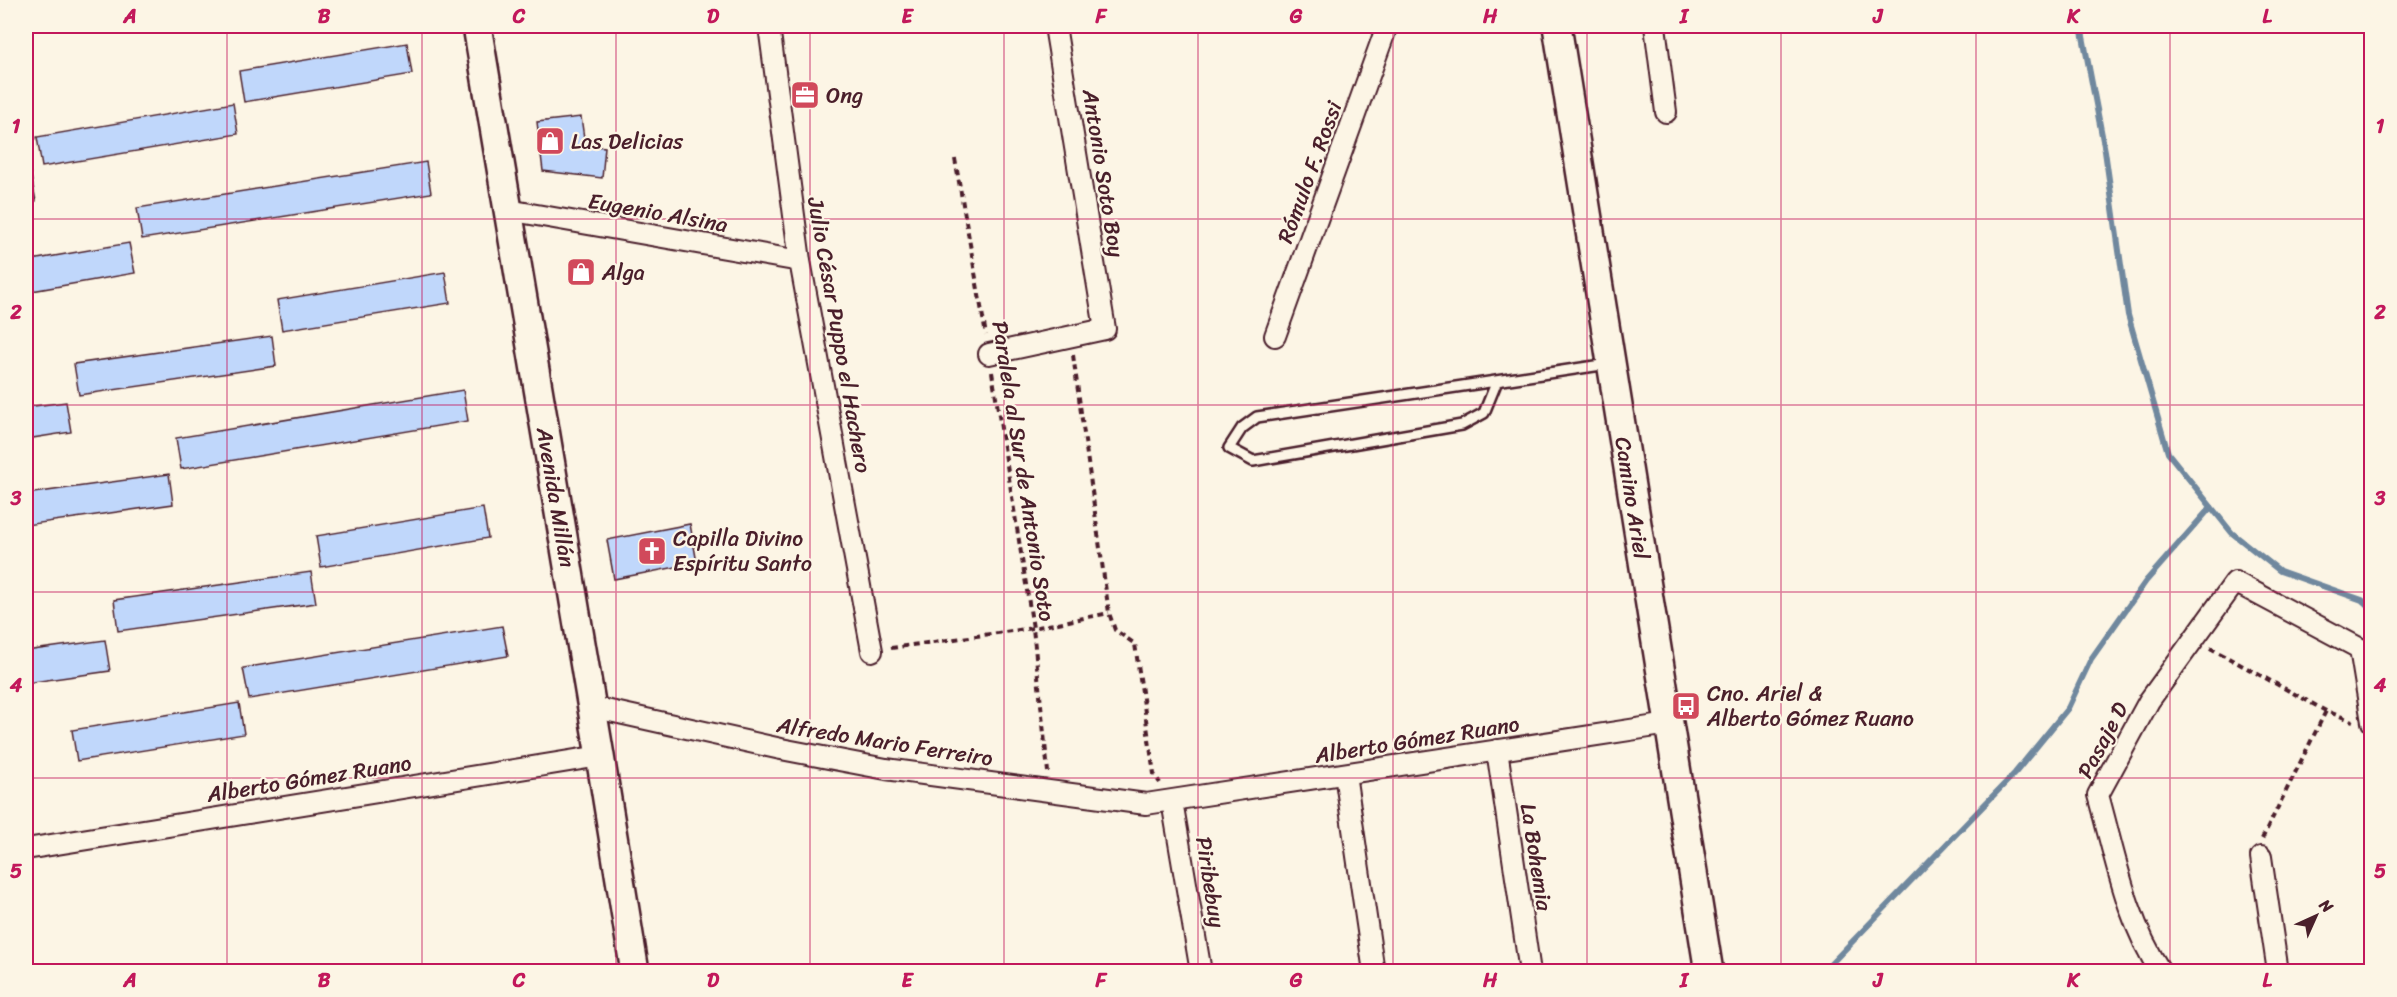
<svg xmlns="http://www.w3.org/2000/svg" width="2397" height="997" font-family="Sriracha,sans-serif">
<rect width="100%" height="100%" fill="#fcf5e5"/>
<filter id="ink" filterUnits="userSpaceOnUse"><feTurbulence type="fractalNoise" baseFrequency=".0167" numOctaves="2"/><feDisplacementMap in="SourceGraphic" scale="12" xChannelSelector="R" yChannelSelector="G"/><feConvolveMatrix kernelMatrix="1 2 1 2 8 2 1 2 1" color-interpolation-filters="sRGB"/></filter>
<g filter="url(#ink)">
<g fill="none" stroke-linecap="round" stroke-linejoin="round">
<g stroke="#70889e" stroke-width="6">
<polyline points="2081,26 2105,151 2128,315 2168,453 2232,533 2280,571 2362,600 2372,609"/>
<polyline points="1823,972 2015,773 2068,708 2091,659 2146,581 2211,507"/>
</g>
</g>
<g fill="#c0d7fb" stroke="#4a1f2b" stroke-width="1.5">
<polygon points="407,43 412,74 244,102 239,71"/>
<polygon points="233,103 238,134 42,167 37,137"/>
<polygon points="581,117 585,145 605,147 602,178 543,171 537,122"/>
<polygon points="426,162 431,193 142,239 137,208"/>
<polygon points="26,171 30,171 36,201 26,203"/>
<polygon points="129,243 135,273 26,292 26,261"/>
<polygon points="445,272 450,303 282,330 277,300"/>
<polygon points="272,336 276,366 79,395 74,364"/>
<polygon points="463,390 468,421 181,469 176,438"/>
<polygon points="66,402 71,432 26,439 26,407"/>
<polygon points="169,474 173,504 26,525 26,494"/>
<polygon points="483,508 488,538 321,567 316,536"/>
<polygon points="690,524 697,563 614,579 607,540"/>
<polygon points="311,572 316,603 118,631 114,600"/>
<polygon points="502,626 508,656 249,699 243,668"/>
<polygon points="105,640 110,671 26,683 26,651"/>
<polygon points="239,703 244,734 77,761 72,730"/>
</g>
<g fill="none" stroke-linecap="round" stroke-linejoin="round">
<g stroke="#4a1f2b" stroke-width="14">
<g id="lane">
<polyline points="1930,26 1942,26"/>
<polyline points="1497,381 1484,413 1462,425 1253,461 1229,448 1242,428 1257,417 1608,364"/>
</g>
</g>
<g stroke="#4a1f2b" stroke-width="24">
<g id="street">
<polyline points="769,26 800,261 872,651"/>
<polyline points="1655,26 1666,112"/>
<polyline points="508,210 800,261"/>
<polyline points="1275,336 1387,26"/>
<polyline points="989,354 1105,329 1055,26"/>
<polyline points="2360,649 2372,722"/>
<polyline points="592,707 781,749 886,769 1146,804 1669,724"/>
<polyline points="1497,750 1530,972"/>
<polyline points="1345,774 1374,972"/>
<polyline points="1172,801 1201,972"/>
<polyline points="26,849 600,756"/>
<polyline points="2261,857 2278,972"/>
<path d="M2161 972C2126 920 2115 855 2098 795L2149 701 2235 582 2372 655"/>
</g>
</g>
<g stroke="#4a1f2b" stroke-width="32">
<g id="secondary">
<path id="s1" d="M477 26 600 756 635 972"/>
<path id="s2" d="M1557 26 1709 972"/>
</g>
</g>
<g stroke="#4a1f2b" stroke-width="4" stroke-dasharray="6 4.5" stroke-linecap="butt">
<polyline points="955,159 986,335"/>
<polyline points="1073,355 1109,613 1115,630 1135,644 1154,774 1160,783"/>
<polyline points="992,372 1033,628 1048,772"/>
<polyline points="891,648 1033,628 1109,613"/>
<polyline points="2210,648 2326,711 2353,721"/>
<polyline points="2262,839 2326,711"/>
</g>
<use href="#lane" stroke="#fcf5e5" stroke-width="9"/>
<use href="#street" stroke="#fcf5e5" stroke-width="20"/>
<use href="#secondary" stroke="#fcf5e5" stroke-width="27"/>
</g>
</g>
<path fill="none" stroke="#c2185b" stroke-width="1.5" stroke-opacity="0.55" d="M227 26V972M422 26V972M616 26V972M810 26V972M1004 26V972M1198 26V972M1393 26V972M1587 26V972M1781 26V972M1976 26V972M2170 26V972M26 219H2372M26 405H2372M26 592H2372M26 778H2372"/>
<defs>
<g id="office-square" transform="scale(1.5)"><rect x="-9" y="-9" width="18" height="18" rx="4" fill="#d1495b" stroke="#fcf5e5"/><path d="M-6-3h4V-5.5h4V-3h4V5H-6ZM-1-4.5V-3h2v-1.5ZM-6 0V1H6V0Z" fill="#fff"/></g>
<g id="shop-square" transform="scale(1.5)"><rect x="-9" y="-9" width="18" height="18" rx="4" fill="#d1495b" stroke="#fcf5e5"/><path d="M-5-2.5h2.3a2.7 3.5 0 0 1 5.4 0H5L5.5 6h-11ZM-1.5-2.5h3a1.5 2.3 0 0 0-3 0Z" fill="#fff"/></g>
<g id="church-square" transform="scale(1.5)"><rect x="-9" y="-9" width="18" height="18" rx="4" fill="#d1495b" stroke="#fcf5e5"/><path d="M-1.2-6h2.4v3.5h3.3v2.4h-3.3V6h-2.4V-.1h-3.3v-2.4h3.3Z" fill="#fff"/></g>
<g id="bus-square" transform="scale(1.5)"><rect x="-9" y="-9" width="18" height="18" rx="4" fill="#d1495b" stroke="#fcf5e5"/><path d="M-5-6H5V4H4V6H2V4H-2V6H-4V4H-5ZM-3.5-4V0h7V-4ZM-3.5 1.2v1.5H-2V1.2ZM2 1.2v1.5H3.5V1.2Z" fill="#fff"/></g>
</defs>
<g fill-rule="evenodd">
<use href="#office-square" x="805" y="95"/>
<use href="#shop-square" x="550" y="141"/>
<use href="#shop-square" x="581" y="272"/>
<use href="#church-square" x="652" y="551"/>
<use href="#bus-square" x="1686" y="706"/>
</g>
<g text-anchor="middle" stroke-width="4.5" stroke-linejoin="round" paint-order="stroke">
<g font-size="22" fill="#4a1f2b" stroke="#fcf5e5" text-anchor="start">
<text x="826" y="103">Ong</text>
<text x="571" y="149">Las Delicias</text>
<text x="602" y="280">Alga</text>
<text x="673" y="546">Capilla Divino<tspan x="673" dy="25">Espíritu Santo</tspan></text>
<text x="1707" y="701">Cno. Ariel &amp;<tspan x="1707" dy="25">Alberto Gómez Ruano</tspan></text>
</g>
<g font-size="22" fill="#4a1f2b" stroke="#fcf5e5">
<text transform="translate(1309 172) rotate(-70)" y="8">Rómulo F. Rossi</text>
<text transform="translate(1104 173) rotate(81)" y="8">Antonio Soto Boy</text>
<text transform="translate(658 212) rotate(10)" y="8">Eugenio Alsina</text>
<text transform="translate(840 335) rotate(80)" y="8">Julio César Puppo el Hachero</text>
<text transform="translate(1024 471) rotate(81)" y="8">Paralela al Sur de Antonio Soto</text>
<text dy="8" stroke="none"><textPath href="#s1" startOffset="478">Avenida Millán</textPath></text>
<text dy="8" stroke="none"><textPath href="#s2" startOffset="478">Camino Ariel</textPath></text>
<text transform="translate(1417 739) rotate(-9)" y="8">Alberto Gómez Ruano</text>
<text transform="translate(2102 740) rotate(-62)" y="8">Pasaje D</text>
<text transform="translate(885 741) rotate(9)" y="8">Alfredo Mario Ferreiro</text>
<text transform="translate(309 778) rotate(-9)" y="8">Alberto Gómez Ruano</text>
<text transform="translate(1537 857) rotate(81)" y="8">La Bohemia</text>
<text transform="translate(1211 882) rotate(81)" y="8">Piribebuy</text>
</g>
</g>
<rect width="2397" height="997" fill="none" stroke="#fcf5e5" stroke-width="66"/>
<g transform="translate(2316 916) rotate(45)" stroke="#fcf5e5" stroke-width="4.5" paint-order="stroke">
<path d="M0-4.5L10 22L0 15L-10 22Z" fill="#4a1f2b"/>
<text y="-9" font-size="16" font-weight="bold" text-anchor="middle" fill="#4a1f2b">N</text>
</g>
<rect x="33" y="33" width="2331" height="931" fill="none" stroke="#c2185b" stroke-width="2"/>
<g font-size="20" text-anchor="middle" font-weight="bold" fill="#c2185b">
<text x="130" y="23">A</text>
<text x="324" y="23">B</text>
<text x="519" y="23">C</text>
<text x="713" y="23">D</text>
<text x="907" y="23">E</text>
<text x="1101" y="23">F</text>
<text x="1296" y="23">G</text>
<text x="1490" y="23">H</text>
<text x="1684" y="23">I</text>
<text x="1878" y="23">J</text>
<text x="2073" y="23">K</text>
<text x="2267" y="23">L</text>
<text x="16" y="133">1</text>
<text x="2380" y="133">1</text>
<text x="16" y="319">2</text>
<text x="2380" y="319">2</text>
<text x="16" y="505">3</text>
<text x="2380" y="505">3</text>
<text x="16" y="692">4</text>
<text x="2380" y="692">4</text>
<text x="16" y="878">5</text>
<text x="2380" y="878">5</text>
<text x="130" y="987">A</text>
<text x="324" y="987">B</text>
<text x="519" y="987">C</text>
<text x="713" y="987">D</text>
<text x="907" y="987">E</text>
<text x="1101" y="987">F</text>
<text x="1296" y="987">G</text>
<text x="1490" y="987">H</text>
<text x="1684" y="987">I</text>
<text x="1878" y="987">J</text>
<text x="2073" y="987">K</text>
<text x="2267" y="987">L</text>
</g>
</svg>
